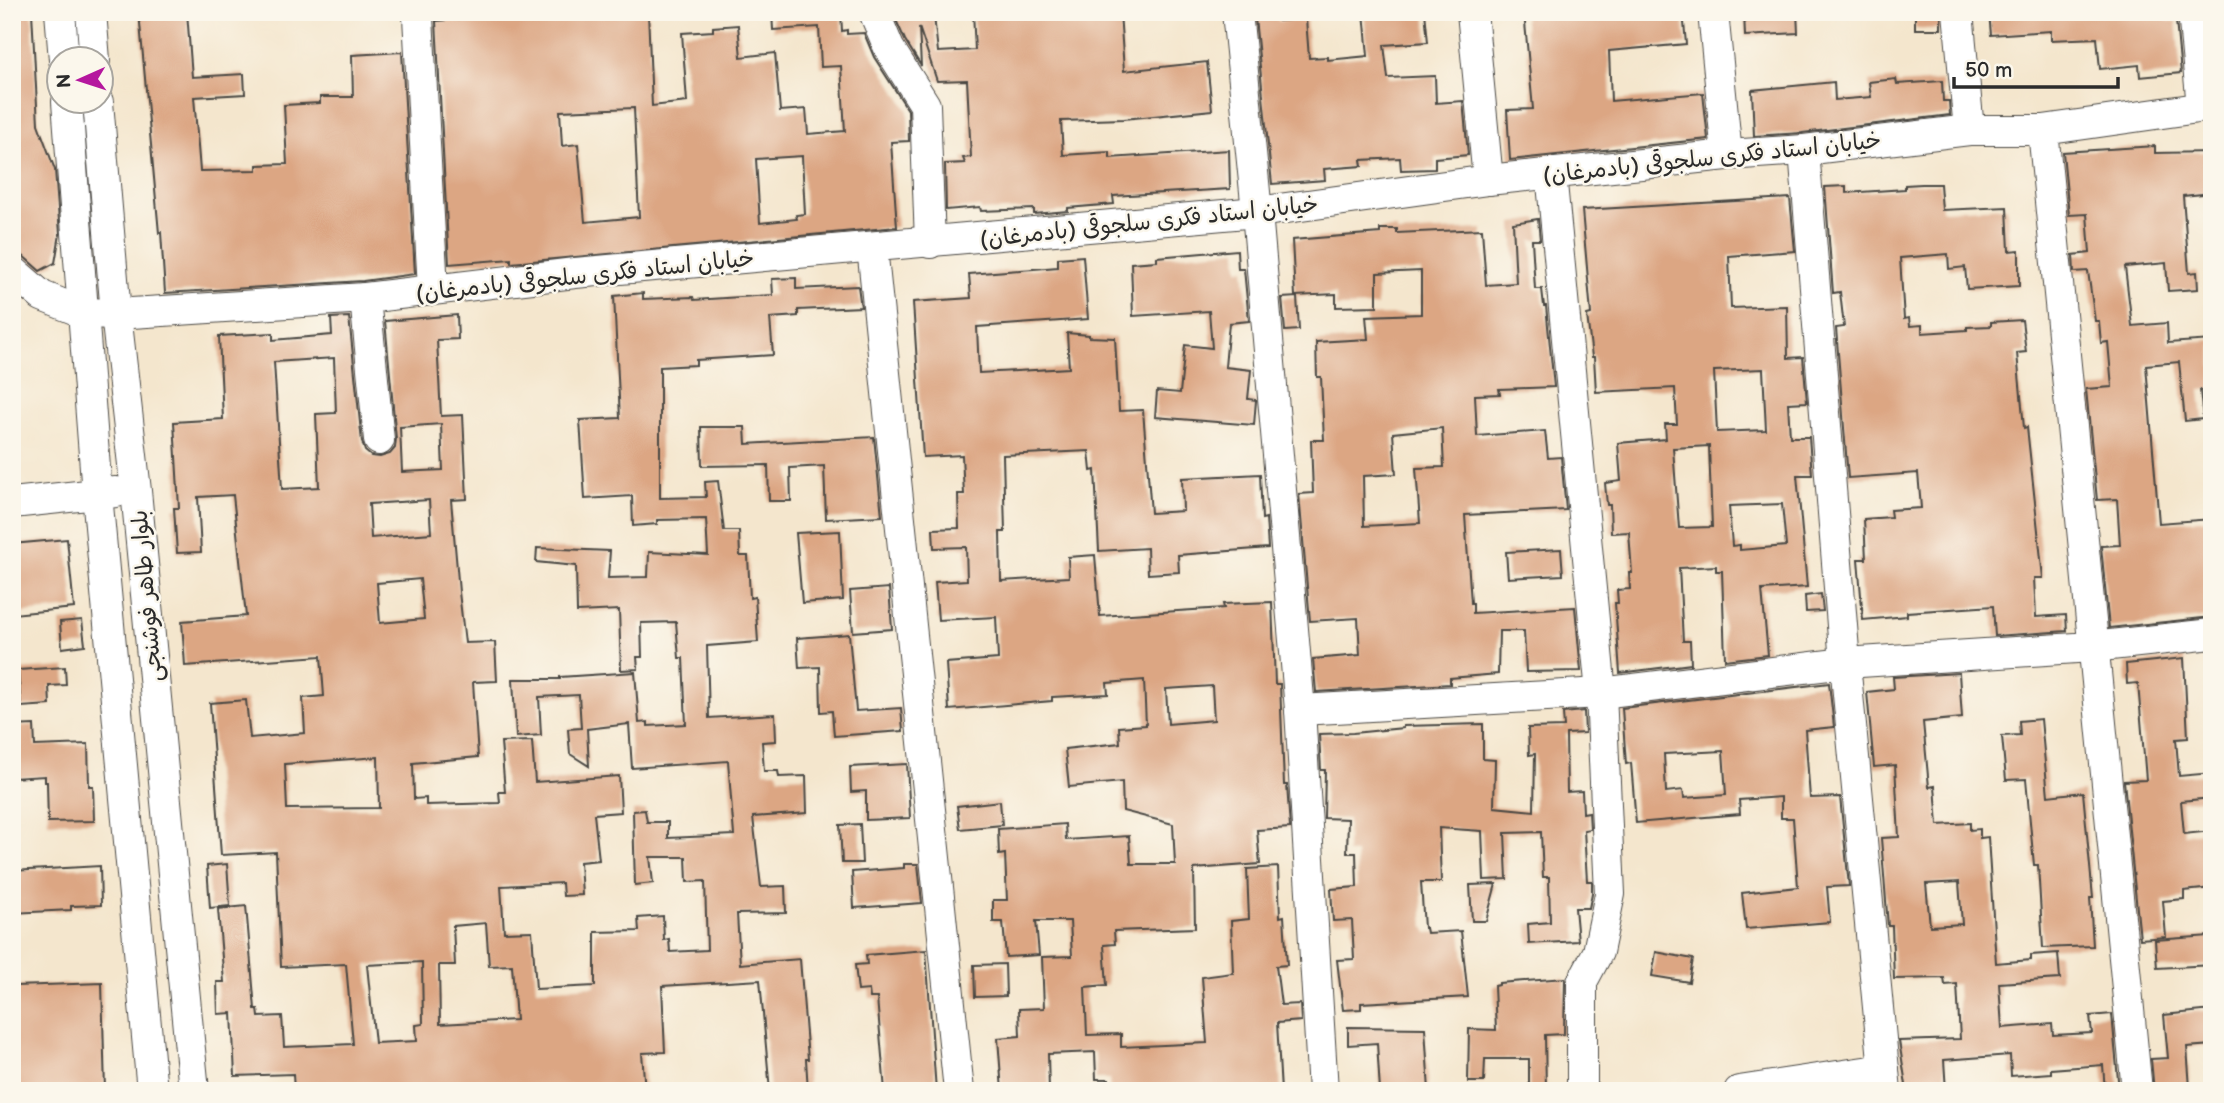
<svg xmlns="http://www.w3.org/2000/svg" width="2224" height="1103" font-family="'Balsamiq Sans','Playpen Sans Arabic',sans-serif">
<rect width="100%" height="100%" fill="#fbf7ec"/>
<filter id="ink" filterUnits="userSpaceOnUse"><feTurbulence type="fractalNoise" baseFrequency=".0143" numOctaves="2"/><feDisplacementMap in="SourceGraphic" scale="14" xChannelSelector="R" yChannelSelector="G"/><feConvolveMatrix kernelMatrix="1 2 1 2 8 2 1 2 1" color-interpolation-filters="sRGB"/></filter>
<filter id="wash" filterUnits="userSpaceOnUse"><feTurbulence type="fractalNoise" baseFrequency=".00686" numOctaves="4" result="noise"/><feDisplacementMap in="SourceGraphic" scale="28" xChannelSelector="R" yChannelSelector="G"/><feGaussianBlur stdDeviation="1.57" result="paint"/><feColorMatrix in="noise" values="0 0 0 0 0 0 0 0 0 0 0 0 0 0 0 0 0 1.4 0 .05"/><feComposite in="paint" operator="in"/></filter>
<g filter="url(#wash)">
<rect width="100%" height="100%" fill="#f4e6cd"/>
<g id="blocks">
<g fill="#dca683" fill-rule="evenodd">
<polygon points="12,12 32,12 38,124 55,170 60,234 55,263 40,271 12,246"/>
<polygon points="139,12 187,12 192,77 244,74 245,94 194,97 200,171 257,170 257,165 287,164 284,105 320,103 320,97 353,97 352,55 402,52 415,274 363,281 165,293 161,232 159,233"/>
<path d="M547 12H648L652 106 687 102 682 33 713 31V27L738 25 741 57 775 53 780 111 806 109 808 134 845 131 841 66 821 67 819 27 773 30 772 12H841L842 31 847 30V34L864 33 874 57 908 110 909 141 891 142 897 227 511 263V259L449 264 436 21ZM634 108 639 217 585 222 578 144 562 146 560 111ZM802 156 805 214 796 215 797 219 760 223 756 159Z"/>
<polygon points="973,12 1120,12 1124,71 1207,62 1212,110 1124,119 1061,121 1063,155 1110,152 1110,158 1229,150 1230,189 1113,196 1114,204 1068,208 1068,211 1034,214 1034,209 981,211 980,207 946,210 945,164 965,163 963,158 971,157 967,80 937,81 919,27 921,66 905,40 896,20 934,16 938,52 975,50"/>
<polygon points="1364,12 1425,12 1428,42 1384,45 1388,78 1435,76 1436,103 1463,101 1468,155 1435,158 1435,169 1401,170 1400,158 1361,160 1362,166 1324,169 1325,180 1272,184 1255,18 1278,16 1278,21 1306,19 1309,58 1328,57 1328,60 1368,56"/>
<polygon points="1524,12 1683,12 1686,44 1609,51 1611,101 1703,93 1708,139 1510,160 1507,110 1533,109"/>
<polygon points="1744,12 1797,12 1798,33 1745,36"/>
<rect x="1915" y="12" width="26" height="17"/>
<polygon points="1989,12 2033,12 2033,14 2166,12 2167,21 2176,21 2181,73 2140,77 2139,65 2100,69 2097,38 2051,40 2051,31 1991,35"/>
<polygon points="1896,79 1897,84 1942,81 1943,101 1949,101 1950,115 1802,133 1754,136 1752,90 1834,82 1835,100 1871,97 1869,82"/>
<polygon points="2155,146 2155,153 2212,152 2212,193 2183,196 2189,273 2197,272 2198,289 2168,291 2166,263 2125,267 2132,326 2167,323 2168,343 2212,340 2212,389 2200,390 2203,419 2185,421 2179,362 2146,365 2159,523 2212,519 2212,617 2109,628 2101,546 2120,545 2117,499 2097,500 2086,389 2112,387 2108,342 2101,343 2099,321 2095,321 2088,271 2074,272 2073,255 2090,253 2087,214 2069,215 2063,152"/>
<polygon points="1922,184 1940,184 1942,210 2007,207 2009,251 2019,250 2019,286 1967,289 1965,267 1949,269 1948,254 1900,258 1904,319 1909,318 1910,326 1922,325 1922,333 1967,330 1967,327 1991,326 1991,322 2022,320 2026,352 2017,353 2024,428 2027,427 2043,578 2034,578 2036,617 2066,615 2067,631 1995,636 1993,606 1907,612 1907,616 1863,620 1858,559 1866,559 1864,519 1891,517 1890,510 1921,508 1918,473 1848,478 1836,328 1844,327 1840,292 1833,293 1825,187 1846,186 1846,193 1905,189 1905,185"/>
<path d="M1790 198 1795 251 1729 256 1731 308 1787 306 1788 358 1803 357 1807 402 1788 403 1790 437H1809L1812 475H1797L1807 587 1762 590 1768 655 1725 660 1722 571H1716V566L1679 568 1683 641H1690L1691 664 1620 673 1615 603H1618L1617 590 1630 589 1629 573H1632L1629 532 1611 533 1610 505H1607L1605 483 1621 481 1618 443 1666 439 1665 424H1677L1675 388 1596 392 1594 357H1592L1587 315 1591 314 1582 210ZM1763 369 1766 430 1717 432 1714 371ZM1709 446 1712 527 1679 528 1673 448ZM1782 504 1786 546 1740 550V545L1732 546 1729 506Z"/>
<path d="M1538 219 1540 240H1532L1535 289H1542L1544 306H1546L1554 387 1499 389 1500 394 1475 395 1477 436 1545 431 1548 458 1561 457 1566 510 1465 515 1471 603H1473V613L1575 607 1581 671 1526 672 1524 631H1499L1498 674 1450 678V684L1316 692 1313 659 1360 655 1358 618 1310 621 1299 494 1313 493 1311 440H1324L1321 377H1317L1316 342 1368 339 1366 316 1421 314V271L1377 273V306L1336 307V294L1295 296 1292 240 1380 233V229H1397V233L1482 229 1486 285 1516 283 1513 223ZM1442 428 1444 467 1416 468 1420 523 1364 526 1363 476 1396 474 1393 433Z"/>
<polygon points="1237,250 1238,269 1244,269 1249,321 1229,323 1225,367 1251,370 1248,399 1256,400 1254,425 1155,417 1157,391 1180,393 1185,345 1212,348 1209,311 1133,316 1131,263 1157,261 1157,257"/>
<path d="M1083 256 1088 319 977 327 979 373 1069 368 1067 333 1089 335V337L1115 338 1119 411 1143 410 1151 513 1183 511 1182 478 1260 474 1262 519 1266 518 1268 548 1178 555 1179 572 1148 574 1147 548 1099 551 1095 470 1091 471 1089 451 1003 455 1005 532H1000L1001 581 1069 577 1068 557 1095 555 1100 616 1224 608 1223 604 1272 602 1275 684H1280L1284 785H1287L1290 828 1257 830 1260 864 1194 869 1195 928 1114 931 1115 944 1104 945 1107 985 1085 987 1087 1035 1121 1034V1047L1207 1043 1202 977 1233 973 1231 921 1249 919 1247 869 1278 867 1280 917 1284 916 1287 965 1276 966 1281 1005 1300 1004 1301 1021 1277 1023 1281 1091H1110L1109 1079H1096L1095 1052 1048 1054 1049 1091H1002L998 1038 1020 1036 1019 1009 1044 1008 1042 957 1072 956 1070 921H1036L1039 955 1006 957 1003 922H993V900H1007L1005 854 999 855 998 829 1065 824 1066 840 1129 836 1131 864H1175L1173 824 1123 811 1122 782 1069 787 1065 749 1120 743 1119 727 1146 725 1144 680 1107 683 1108 694 1052 697V701L949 710 946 663 998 659 996 617 938 620 935 582 967 580 966 547 934 548 933 529 959 528 958 494H964L962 455 923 457 913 302 971 298 969 274 1058 267V258ZM1212 686 1214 720 1168 724 1166 689Z"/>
<path d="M796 278V289L858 286 861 307 798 310V316L770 318 773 355 696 360V365L660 367V498L706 497 705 482 718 481 724 531H739L740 556H748L750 598 755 597 758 642 707 646 709 718 775 714 776 741 762 742 764 771H778L779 777 806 776 807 813 753 817 761 887 785 886 786 913 737 914 740 964 800 959 808 1059H806L808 1091H770L760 980 662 986 665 1052 642 1053 645 1091H527V1085L410 1091H319L318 1089 294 1090 293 1074 235 1076 232 1013 218 1014 217 982H224L218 909 246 906 255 1009H258L259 1017 282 1016 284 1047 353 1044 346 964 281 967 276 852 221 855 210 703 246 700 250 738 305 733 303 698 324 696 321 656 185 666 182 621 246 616 233 495 198 497 201 552 177 553 174 508H179L174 422 223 419 219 336 273 333V340L332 335 331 318 349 317 362 442 365 451 371 456 380 457 390 454 395 448 396 439 385 321 457 315 458 339 437 340 441 416 463 415 467 499 451 500 459 592 465 643 495 642 497 681 473 682 478 757 413 763 414 799 426 798V805L500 803 499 792H505L501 742 532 741 535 782 619 776 621 812 594 814 599 860 580 862 582 895 563 896 562 883 501 886 504 932 532 931 536 989 595 986V932L639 931 638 918 663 916 664 940 669 939 670 952 707 950 705 881 687 882 686 857H650L653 883 635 885 633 811 645 810 647 822H668V838L734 835 728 761 632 768 629 724 587 729 589 766 570 754 568 729 581 728 579 695 539 697 541 735 516 737 513 679H560V677L635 672 639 723 648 722V726L686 724 683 658H679L676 622 641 623 642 657H637L638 669 621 670 619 610 577 612 576 566 536 562 537 548 610 551 608 578 648 577 649 552 708 555 706 519 657 520V524L633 526 632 496 585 499 580 420 620 418 614 296 643 293V299L693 297 694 300 773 295 772 279ZM334 358 336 413 316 414 319 487 282 489 274 362ZM441 424 443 470 402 472 400 427ZM429 500 431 533 371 538 369 504ZM420 579 424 619 380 623 377 583ZM378 757 379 808 287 809 285 764ZM486 923 489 966 512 965 516 1020 440 1024 439 965H455L453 926ZM422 962 423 1024 416 1025 417 1041 375 1043 367 965Z"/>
<polygon points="1297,297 1299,330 1285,331 1282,298"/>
<polygon points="701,427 745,427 746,444 874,437 882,516 826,519 824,466 790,468 791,501 769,501 768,465 702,466"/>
<polygon points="840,531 843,600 802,603 796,533"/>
<polygon points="67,539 74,608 13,614 12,544"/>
<polygon points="1561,549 1563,575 1508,578 1506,552"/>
<polygon points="889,588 892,629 853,632 850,591"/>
<polygon points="1821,594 1823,611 1806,612 1805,596"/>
<polygon points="82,620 85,645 62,648 60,622"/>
<polygon points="849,634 856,711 901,708 903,731 834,736 832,711 821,712 820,667 799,668 797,638"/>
<polygon points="2184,658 2188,738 2176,739 2179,776 2212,773 2212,798 2181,801 2184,834 2212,831 2212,888 2184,891 2184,899 2163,901 2166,937 2140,939 2124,781 2146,780 2138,683 2127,684 2126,664"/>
<polygon points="65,667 66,685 49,686 50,705 21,707 18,670"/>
<path d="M1959 673 1962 718 1923 722 1929 787 1935 786 1938 825 1970 823V830L1980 829V838L1988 837 1996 963 2031 960V955L2058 953 2060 979 1999 983 2002 1028 2052 1024 2053 1035 2092 1033 2090 1016 2112 1014 2119 1091H2105L2103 1065 2051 1069V1073L2011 1076 2010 1055 1944 1060 1946 1091H1907L1899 1041 1960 1039 1957 984 1945 985 1944 978 1894 979 1892 926H1888L1881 838 1899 837 1895 765 1874 767 1867 692 1894 689 1893 677ZM1959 882 1962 924 1930 926 1926 884Z"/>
<path d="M1829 683 1834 727 1805 730 1810 798 1840 797 1849 886 1827 887 1830 922 1746 929 1742 893 1798 887 1793 818H1781V797L1739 800 1740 814 1636 823 1631 763 1626 764 1622 708ZM1723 751 1726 795 1684 798 1683 790 1666 792 1664 754Z"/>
<polygon points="1584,711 1585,733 1566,734 1567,792 1582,791 1583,813 1589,812 1590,829 1584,830 1587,881 1592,881 1592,893 1589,908 1575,908 1578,941 1529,944 1528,924 1550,922 1549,877 1543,877 1541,832 1505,833 1507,879 1484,880 1482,831 1439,828 1441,882 1421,882 1424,928 1426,928 1427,933 1461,931 1468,997 1361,1003 1361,1009 1343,1010 1337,960 1354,959 1352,920 1333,921 1331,889 1357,887 1356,853 1347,853 1348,819 1324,818 1325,770 1321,770 1319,734 1353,733 1403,728 1403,726 1483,724 1483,759 1495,760 1494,807 1534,811 1535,754 1529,755 1528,728 1564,727 1563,713"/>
<polygon points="2041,719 2048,796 2083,792 2093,898 2090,898 2093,946 2043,948 2038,865 2034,865 2026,779 2006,780 2002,736 2020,735 2019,721"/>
<polygon points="34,725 35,746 88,744 89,786 93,786 94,821 48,822 47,782 45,782 45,776 12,778 12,726"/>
<polygon points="907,764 910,818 866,820 866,791 851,792 850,767"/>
<polygon points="1000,801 1002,825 960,829 957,806"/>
<polygon points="860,824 862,863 842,863 840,825"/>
<polygon points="227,864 230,906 210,908 207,866"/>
<polygon points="904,864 918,864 922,903 854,908 852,872 904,868"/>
<polygon points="100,866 101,905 71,906 71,910 12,913 12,871"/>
<polygon points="1496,884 1486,921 1472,921 1470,885"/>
<polygon points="2210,936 2212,965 2157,968 2155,940"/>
<polygon points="926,950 936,1091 885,1091 877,998 870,998 869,990 858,991 855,965 867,964 866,955"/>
<polygon points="1656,952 1693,959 1689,982 1652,976"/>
<polygon points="1005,964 1006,996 975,997 974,965"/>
<polygon points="1565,978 1564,1034 1545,1035 1546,1090 1529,1090 1529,1059 1485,1059 1484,1082 1468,1082 1469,1029 1496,1030 1494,986 1499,985 1499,983"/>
<polygon points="102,983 105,1091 12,1091 12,990 15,990 15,986"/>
<polygon points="2212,1010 2212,1045 2187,1047 2190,1088 2154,1091 2151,1059 2168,1058 2164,1015"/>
<polygon points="1348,1027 1425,1028 1429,1091 1380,1091 1377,1043 1348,1045"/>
</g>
</g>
</g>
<g filter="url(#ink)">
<use href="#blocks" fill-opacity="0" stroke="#494743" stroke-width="2"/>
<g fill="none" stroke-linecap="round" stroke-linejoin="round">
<g stroke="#494743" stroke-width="32">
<g id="minor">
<polyline points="60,12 64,60"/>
<polyline points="91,12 95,60"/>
<polyline points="874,12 889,48 925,105 930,243"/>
<polyline points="1237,12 1257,212 1300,710 1323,1091"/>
<polyline points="1472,12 1488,180"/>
<polyline points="1713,12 1727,155"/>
<polyline points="1958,12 1969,130"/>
<polyline points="2193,12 2202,107"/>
<polyline points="418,17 433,289"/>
<polyline points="67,102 97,494 152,1091"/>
<polyline points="98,102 116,314 136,491 194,1091"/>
<polyline points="2043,130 2137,1091"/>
<polyline points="1804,150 1845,663 1886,1091"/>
<polyline points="1551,173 1601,693 1610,894 1598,952 1582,982 1582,1091"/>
<polyline points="872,247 959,1091"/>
<polyline points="12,270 42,296 84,313 116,314 365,298 575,273 1257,212 1488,180 1727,155 1804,150 1969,130 2043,130 2212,106"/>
<polyline points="365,298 379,440"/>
<polyline points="12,503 116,492"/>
<polyline points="1300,710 1601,693 1845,663 2092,647 2212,634"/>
<polyline points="1739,1091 1884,1069"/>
</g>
</g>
<use href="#minor" stroke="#fff" stroke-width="30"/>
</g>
</g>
<g text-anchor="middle" stroke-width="5" stroke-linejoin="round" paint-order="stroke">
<g font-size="23" fill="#2b2b2b" stroke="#fbf7ec">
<text transform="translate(1712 157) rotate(-6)" y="8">خیابان استاد فکری سلجوقی (بادمرغان)</text>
<text transform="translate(1149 221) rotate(-6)" y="8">خیابان استاد فکری سلجوقی (بادمرغان)</text>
<text transform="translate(585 275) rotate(-6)" y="8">خیابان استاد فکری سلجوقی (بادمرغان)</text>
<text transform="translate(146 596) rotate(-95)" y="8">بلوار طاهر فوشنجی</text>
</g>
</g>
<rect width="2224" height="1103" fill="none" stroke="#fbf7ec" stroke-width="42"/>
<g transform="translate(80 80) rotate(267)"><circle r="33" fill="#fbf7ec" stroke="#a8a59f" stroke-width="2"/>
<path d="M0-5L12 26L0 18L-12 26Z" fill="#b5179e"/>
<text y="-10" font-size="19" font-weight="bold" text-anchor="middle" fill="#2b2b2b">N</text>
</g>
<path d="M1954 77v10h164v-10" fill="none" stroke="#2b2b2b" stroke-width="3.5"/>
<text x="1965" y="77" font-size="21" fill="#2b2b2b" stroke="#fbf7ec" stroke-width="5" paint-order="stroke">50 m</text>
</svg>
